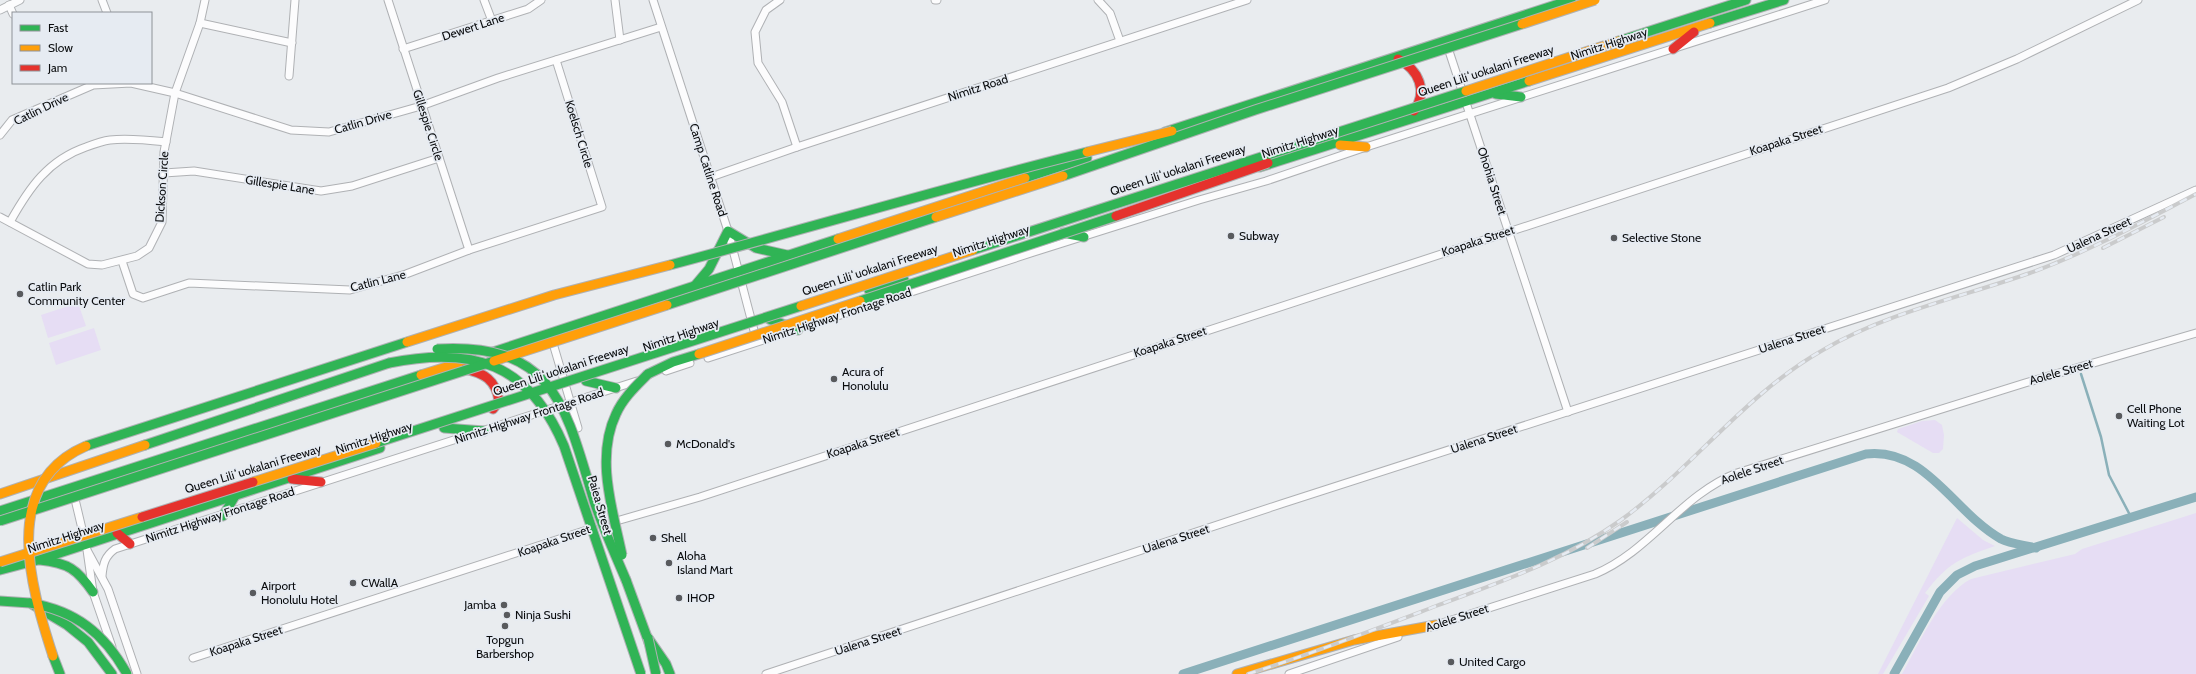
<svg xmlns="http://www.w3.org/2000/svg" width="2196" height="674" font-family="Cabin,sans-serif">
<rect width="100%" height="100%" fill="#e9ecef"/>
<g fill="#e6ddf4">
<polygon points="78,303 86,326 48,338 41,315"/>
<polygon points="94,328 101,350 56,365 49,343"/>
<polygon points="1935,420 1942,425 1944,435 1943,449 1939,453 1933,453 1897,432 1898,429 1922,421"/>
<path d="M2196 513V674H1902C1919 644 1940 595 1971 579L2075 554 2082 549Z"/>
<path d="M1957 518 1983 540 1995 546C1960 558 1948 563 1925 593L1929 596 1883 674H1878Z"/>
</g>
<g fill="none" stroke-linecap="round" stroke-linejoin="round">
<polyline stroke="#8ab0b9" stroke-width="2.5" points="2081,374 2101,437 2109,475 2131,517"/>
<g stroke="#8ab0b9" stroke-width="9">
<path d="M1183 674 1866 454C1926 447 1954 513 2001 539 2011 544 2025 545 2036 548"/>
<polyline points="1894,674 1940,592 1957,575 1975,566 2196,497"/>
</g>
<g stroke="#afb1b4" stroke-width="9">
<g id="street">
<polyline points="102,0 107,13"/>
<polyline points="388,0 469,250"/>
<polyline points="484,0 492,21"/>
<polyline points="615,0 620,40"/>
<polyline points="653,0 728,231 756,338"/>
<polyline points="780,0 766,10 755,32 758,63 782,102 797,147"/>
<polyline points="935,0 937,0"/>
<polyline points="1098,0 1110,13 1120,41"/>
<polyline points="9,5 13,14"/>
<polyline points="0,10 20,0"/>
<polyline points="200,23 292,43"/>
<polyline points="1447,45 1568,412"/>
<polyline points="403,49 528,9 541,0"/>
<polyline points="289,76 295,0"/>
<polyline points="0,135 12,120 93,85 131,83 175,93 291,130 329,132 421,106 498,78 661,27"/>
<polyline points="164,173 194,171 321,191 352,186 439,158"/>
<polyline points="711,177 797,147 1247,0"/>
<polyline points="0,217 88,264 102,265 137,256 149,248 162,222 164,152 175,93 200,23 205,0"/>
<path d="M10 222C29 188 48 160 86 147 94 144 102 141 110 140 129 138 147 140 166 142"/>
<polyline points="122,261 133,294 143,298 189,283 350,290 406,274 469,250 602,207 556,60"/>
<polyline points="552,340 578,428"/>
<polyline points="708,358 1034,252 1199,200 1266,181 1366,147 1825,0"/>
<polyline points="666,371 690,363"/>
<polyline points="74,495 87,550 93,592 112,647"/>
<polyline points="613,522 700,497 1948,88 2017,59 2138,0"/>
<polyline points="88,552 108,589 137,674"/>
<path d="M102 576C103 564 105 556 115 549L637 381"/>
<path d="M1433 626 1595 574C1650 551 1681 495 1737 473L2025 383 2196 333"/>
<polyline points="193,658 593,528"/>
<polyline points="766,674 1281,504 2054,255 2196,190"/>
<polyline points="1289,674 1398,637"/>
</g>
</g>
<g stroke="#afb1b4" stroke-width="11">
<g id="fast">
<polyline points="1710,23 1784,0"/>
<polyline points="1619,41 1746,0"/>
<polyline points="1496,94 1521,97"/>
<polyline points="1165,132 1571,0"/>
<polyline points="1260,167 1529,81"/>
<polyline points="1025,178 1087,158"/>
<polyline points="1063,233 1084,237"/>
<polyline points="693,288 709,269 728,231 756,248 787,255"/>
<polyline points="869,290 904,280"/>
<polyline points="769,319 798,330"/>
<polyline points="490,353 838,239"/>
<polyline points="648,374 673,362 699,354"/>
<polyline points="586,381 616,388"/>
<polyline points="444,428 484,431"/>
<polyline points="145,445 389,363"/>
<polyline points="0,511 421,375"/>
<polyline points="223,516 235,496"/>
<path d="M40 560C68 563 77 569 93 592"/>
<polyline points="0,570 38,560 380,448"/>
<polyline points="626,580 651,648"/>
<polyline points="0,601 30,603 67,625 88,642 112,674"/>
<polyline points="648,638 666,664 670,674"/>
<polyline points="53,656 60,674"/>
</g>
</g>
<g stroke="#afb1b4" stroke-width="11">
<g id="slow">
<polyline points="1529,81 1710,23"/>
<polyline points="1340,145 1366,147"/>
<polyline points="838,239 1025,178"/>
<polyline points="421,375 472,359"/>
<polyline points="0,494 145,445"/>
<polyline points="1237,674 1354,640 1436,625"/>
</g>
</g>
<g stroke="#afb1b4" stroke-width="11">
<g id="jam">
<polyline points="1673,49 1694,32"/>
<path d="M1398 59C1419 70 1428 91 1414 111"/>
<path d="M465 369C484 373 496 380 499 401L493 409"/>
<polyline points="292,479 321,482"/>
<polyline points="117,533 130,544"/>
</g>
</g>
<use href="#street" stroke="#fcfcfd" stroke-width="7"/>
<use href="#fast" stroke="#30b455" stroke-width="9"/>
<use href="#slow" stroke="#ff9f0a" stroke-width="9"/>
<use href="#jam" stroke="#e5322d" stroke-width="9"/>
<g stroke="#cacbcc" stroke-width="4">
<g id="rail">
<polyline points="2103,248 2164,217"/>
<polyline points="1587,548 1627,522"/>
<path d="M1248 674C1311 654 1373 630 1436 606 1500 582 1565 560 1621 520 1693 468 1745 394 1823 350 1886 313 1962 297 2030 273 2088 252 2142 222 2196 194"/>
</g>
</g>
<use href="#rail" stroke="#e6ebf2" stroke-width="2.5" stroke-dasharray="8" stroke-linecap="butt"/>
<g stroke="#afb1b4" stroke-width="11" stroke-linecap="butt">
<g id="fast-bridge">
<polyline points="1063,176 1255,110 1522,24"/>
<polyline points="973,250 1466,91"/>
<path d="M670 265C809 228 947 187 1087 152"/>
<polyline points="860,301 1116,216"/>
<polyline points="667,305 936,217"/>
<path d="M437 349C555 342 566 408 594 501 603 528 615 554 626 580"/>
<path d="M389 363C473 346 529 363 564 446L641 674"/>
<polyline points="376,443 801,306"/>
<polyline points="86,446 407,342"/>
<polyline points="0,521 494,361"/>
<path d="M622 555C613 511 595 458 616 414 623 398 636 386 648 374"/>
<path d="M30 603C76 611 104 633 127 674"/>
<polyline points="648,638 656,674"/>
</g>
</g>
<g stroke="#afb1b4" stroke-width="11" stroke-linecap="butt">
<g id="slow-bridge">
<polyline points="1522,24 1595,0"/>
<polyline points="1466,91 1619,41"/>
<polyline points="1087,152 1172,131"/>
<polyline points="936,217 1063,176"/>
<polyline points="801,306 973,250"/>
<polyline points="407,342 554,295 670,265"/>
<polyline points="699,354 860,301"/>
<polyline points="494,361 667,305"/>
<polyline points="253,482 376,443"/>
<polyline points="0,562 142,517"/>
<path d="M53 656C30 585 0 483 86 446"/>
</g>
</g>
<g stroke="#afb1b4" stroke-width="11" stroke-linecap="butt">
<g id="jam-bridge">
<polyline points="1116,216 1268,163"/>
<polyline points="142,517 253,482"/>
</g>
</g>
<use href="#fast-bridge" stroke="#30b455" stroke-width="9"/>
<use href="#slow-bridge" stroke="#ff9f0a" stroke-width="9"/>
<use href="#jam-bridge" stroke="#e5322d" stroke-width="9"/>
</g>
<g fill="#585a5d" stroke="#e6ebf2" stroke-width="1.5">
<circle cx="1231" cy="236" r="4"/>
<circle cx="1614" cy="238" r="4"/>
<circle cx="20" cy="294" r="4"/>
<circle cx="834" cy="379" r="4"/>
<circle cx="2119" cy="416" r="4"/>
<circle cx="668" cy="444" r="4"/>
<circle cx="653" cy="538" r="4"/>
<circle cx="669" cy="563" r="4"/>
<circle cx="353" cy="583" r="4"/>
<circle cx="253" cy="593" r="4"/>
<circle cx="679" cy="598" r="4"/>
<circle cx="504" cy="605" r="4"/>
<circle cx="507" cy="615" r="4"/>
<circle cx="505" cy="626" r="4"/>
<circle cx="1451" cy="662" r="4"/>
</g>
<g text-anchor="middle" stroke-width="3.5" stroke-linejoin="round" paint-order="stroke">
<g font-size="12" fill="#0a0c0e" stroke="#e6ebf2">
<text transform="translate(473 27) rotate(-18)" y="4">Dewert Lane</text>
<text transform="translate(1609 44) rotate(-18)" y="4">Nimitz Highway</text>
<text transform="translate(1486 71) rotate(-18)" y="4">Queen Liliʻuokalani Freeway</text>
<text transform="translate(978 88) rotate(-18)" y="4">Nimitz Road</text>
<text transform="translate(41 109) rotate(-26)" y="4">Catlin Drive</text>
<text transform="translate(363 122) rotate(-16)" y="4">Catlin Drive</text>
<text transform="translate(428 125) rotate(72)" y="4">Gillespie Circle</text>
<text transform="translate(579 134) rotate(73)" y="4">Koelsch Circle</text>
<text transform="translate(1786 140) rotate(-18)" y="4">Koapaka Street</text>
<text transform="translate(1300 142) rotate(-18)" y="4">Nimitz Highway</text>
<text transform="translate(708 170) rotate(72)" y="4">Camp Catline Road</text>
<text transform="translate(1178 170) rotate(-18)" y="4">Queen Liliʻuokalani Freeway</text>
<text transform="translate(1492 181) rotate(72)" y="4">Ohohia Street</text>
<text transform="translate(280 185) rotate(9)" y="4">Gillespie Lane</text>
<text transform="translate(162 187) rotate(-86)" y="4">Dickson Circle</text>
<text transform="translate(2099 235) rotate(-25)" y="4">Ualena Street</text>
<text transform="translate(991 241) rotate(-18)" y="4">Nimitz Highway</text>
<text transform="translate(1478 241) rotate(-18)" y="4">Koapaka Street</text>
<text transform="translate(870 270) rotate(-18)" y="4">Queen Liliʻuokalani Freeway</text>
<text transform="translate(378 281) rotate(-14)" y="4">Catlin Lane</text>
<text transform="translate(837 316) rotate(-18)" y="4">Nimitz Highway Frontage Road</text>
<text transform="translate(681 335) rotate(-19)" y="4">Nimitz Highway</text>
<text transform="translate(1792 339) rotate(-18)" y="4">Ualena Street</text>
<text transform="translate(1170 342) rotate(-18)" y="4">Koapaka Street</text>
<text transform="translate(561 370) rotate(-18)" y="4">Queen Liliʻuokalani Freeway</text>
<text transform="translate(2061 372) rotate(-16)" y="4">Aolele Street</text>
<text transform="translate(529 416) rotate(-18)" y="4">Nimitz Highway Frontage Road</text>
<text transform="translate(374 438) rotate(-18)" y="4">Nimitz Highway</text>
<text transform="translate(1484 439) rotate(-18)" y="4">Ualena Street</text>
<text transform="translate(863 443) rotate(-18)" y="4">Koapaka Street</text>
<text transform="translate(253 469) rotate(-17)" y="4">Queen Liliʻuokalani Freeway</text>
<text transform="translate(1752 470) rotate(-19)" y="4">Aolele Street</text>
<text transform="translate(600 505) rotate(74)" y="4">Paiea Street</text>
<text transform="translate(220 515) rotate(-18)" y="4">Nimitz Highway Frontage Road</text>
<text transform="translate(66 537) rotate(-18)" y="4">Nimitz Highway</text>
<text transform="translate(1176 539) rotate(-18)" y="4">Ualena Street</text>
<text transform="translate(554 541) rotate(-19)" y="4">Koapaka Street</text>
<text transform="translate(1457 618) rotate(-18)" y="4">Aolele Street</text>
<text transform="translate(246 641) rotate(-18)" y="4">Koapaka Street</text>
<text transform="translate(868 641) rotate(-18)" y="4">Ualena Street</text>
</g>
<g font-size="12" fill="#0a0c0e" stroke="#e6ebf2" text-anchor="start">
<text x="1239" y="240">Subway</text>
<text x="1622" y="242">Selective Stone</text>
<text x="28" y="291">Catlin Park<tspan x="28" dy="14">Community Center</tspan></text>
<text x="842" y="376">Acura of<tspan x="842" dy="14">Honolulu</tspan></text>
<text x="2127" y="413">Cell Phone<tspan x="2127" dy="14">Waiting Lot</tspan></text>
<text x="676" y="448">McDonald's</text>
<text x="661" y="542">Shell</text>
<text x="677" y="560">Aloha<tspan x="677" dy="14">Island Mart</tspan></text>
<text x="361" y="587">CWallA</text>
<text x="261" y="590">Airport<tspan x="261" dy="14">Honolulu Hotel</tspan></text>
<text x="687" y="602">IHOP</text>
<text x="496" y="609" text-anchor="end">Jamba</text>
<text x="515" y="619">Ninja Sushi</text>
<text x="505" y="644" text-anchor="middle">Topgun<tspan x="505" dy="14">Barbershop</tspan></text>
<text x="1459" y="666">United Cargo</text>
</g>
</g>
<rect x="12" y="12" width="140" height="72" fill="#e6ebf2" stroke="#8e9297"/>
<rect x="20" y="25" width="20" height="6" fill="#30b455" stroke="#8e9297"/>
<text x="48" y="32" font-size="12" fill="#0a0c0e">Fast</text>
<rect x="20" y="45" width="20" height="6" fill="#ff9f0a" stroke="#8e9297"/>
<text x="48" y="52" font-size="12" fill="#0a0c0e">Slow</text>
<rect x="20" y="65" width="20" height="6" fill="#e5322d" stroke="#8e9297"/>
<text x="48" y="72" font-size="12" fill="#0a0c0e">Jam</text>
</svg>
